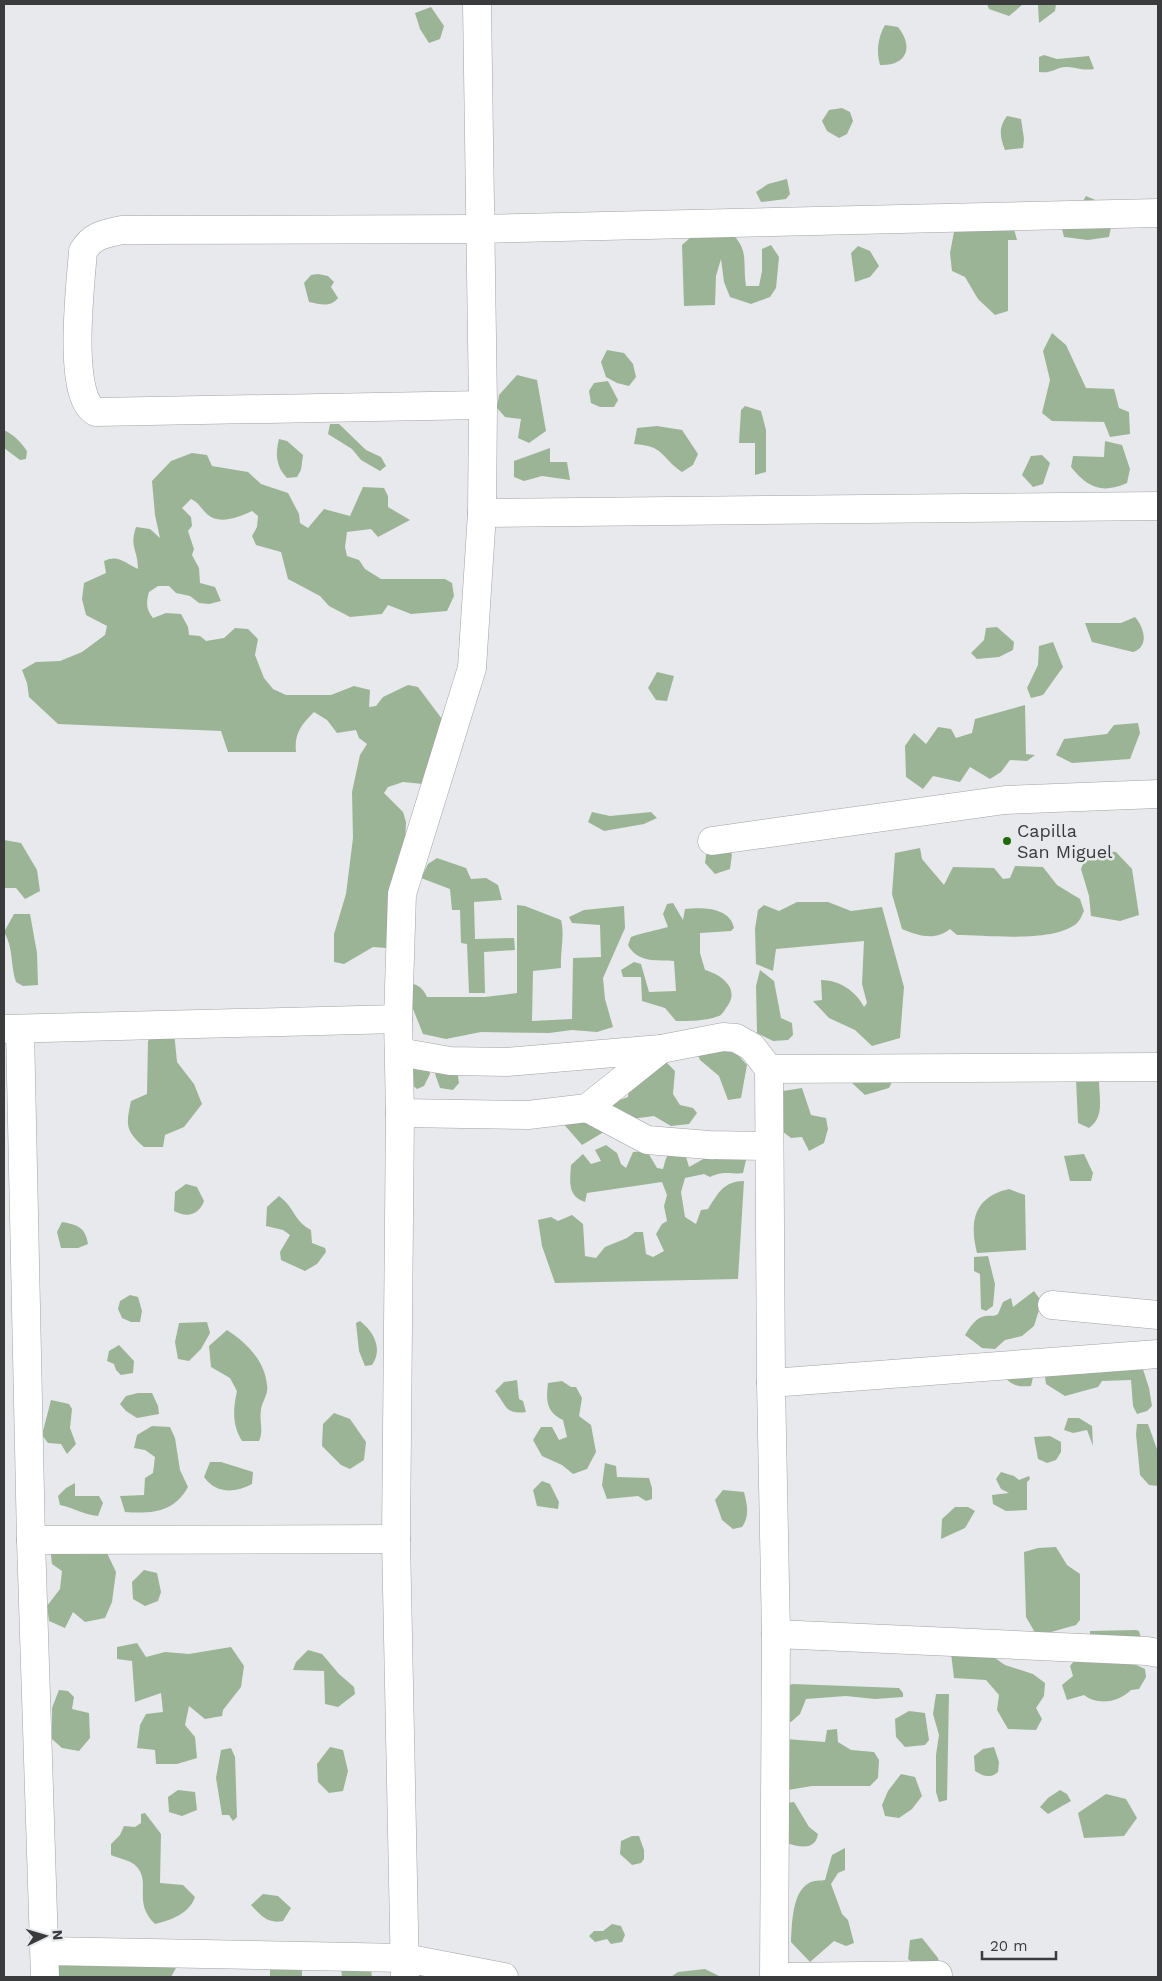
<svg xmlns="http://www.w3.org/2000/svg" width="1162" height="1981" font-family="'Work Sans',sans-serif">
<rect width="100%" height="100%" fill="#e8e9ec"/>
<g fill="#9bb496">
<polygon points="987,4 1056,4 1055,11 1039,23 1038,5 1022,5 1009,16 989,9"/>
<polygon points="431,7 444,26 440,39 429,43 420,29 415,13"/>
<path d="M885 25 898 27C914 47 907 66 880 65 876 51 878 37 885 25Z"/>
<path d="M1044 55 1057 59 1089 56 1094 69C1082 71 1076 67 1066 67 1056 67 1052 74 1039 72V57Z"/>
<polygon points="842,108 850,112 853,121 847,134 839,138 827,131 822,121 829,110"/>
<path d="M1007 116 1021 119 1024 139 1023 148 1005 150C1000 137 998 128 1007 116Z"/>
<polygon points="787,179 790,194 786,199 761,202 756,192 768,184"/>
<polygon points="1086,196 1100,202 1112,222 1109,237 1088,240 1064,237 1061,225 1079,208"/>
<polygon points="1008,207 1017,240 1008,240 1008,311 995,315 978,299 965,277 952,271 950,253 958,211"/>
<path d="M725 228C751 248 742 259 746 286H759L762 271V249L771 245 779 257 776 288 770 297 751 304 730 297 724 282 721 259 716 276 715 305 684 306 682 245 691 237Z"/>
<polygon points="858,246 870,251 879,266 870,277 855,282 851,253"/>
<path d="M318 274 328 276 334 282 331 287 338 298C330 308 320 304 309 302L304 283 311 275Z"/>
<polygon points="1052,333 1066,345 1086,388 1114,389 1119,408 1129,412 1130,434 1110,437 1104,422 1052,421 1042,413 1050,380 1043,351"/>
<polygon points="607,350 624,353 633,364 636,377 629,386 617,383 606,377 601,362"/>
<polygon points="517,375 537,380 546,431 529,443 518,438 521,419 505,417 497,408 499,395"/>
<polygon points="608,381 618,400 614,407 600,407 591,403 589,391 594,383"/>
<polygon points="745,406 761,411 766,430 766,472 755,475 755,443 739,443 741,410"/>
<polygon points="330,424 339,424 366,450 381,457 386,466 380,471 361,460 352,449 328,434"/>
<path d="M657 426 682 430 698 454 693 465 682 472C660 457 665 446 634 444L637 428Z"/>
<path d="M4 430C14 435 20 441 27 451L26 459 20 460 4 448Z"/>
<path d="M279 439 287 441 303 455 301 470 297 477 287 478C276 467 275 454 279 439Z"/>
<path d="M1105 441 1122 445 1130 469 1127 483C1102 494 1088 488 1071 467L1073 456 1104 457Z"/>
<polygon points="550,448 550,462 567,462 570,480 542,476 524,481 514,477 514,461"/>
<path d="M192 453 207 455 212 466 248 472 261 484 288 493 299 514 300 523 308 528 324 509 350 516 363 487 384 488 388 496V507L410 520 378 537 371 529 347 532 345 547 347 556 359 560 365 569 381 579H445L452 583 454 596 447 611 411 614 388 605 382 614 350 617 329 606 320 596 288 579 281 552 256 545 252 536 257 527 258 516 252 511C239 517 218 526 206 513 200 507 199 503 191 499L182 508 191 517 192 526 188 531 194 549 192 555 199 568 200 583 215 587 221 601 209 604 199 603 190 596 176 593 169 586H158L149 592C146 603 146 609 153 618L166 613 181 614 188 627 189 635 200 636 206 641 224 638 235 628 248 629 258 639 255 655 264 678 273 689 286 695H331L354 686 370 690 369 707 376 706 383 697 408 685 418 687 442 719 423 784 403 782 388 787 384 793 403 812 406 822 400 949 373 947 344 964 334 962V934L346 894 353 838 352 792 360 755 367 744 359 738 356 730 337 733 327 720 314 712C301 725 294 734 296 752H228L221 731 58 724 29 697 27 683 22 670 36 662 60 661 82 652 105 635 107 626 86 615 82 599 84 583 106 573 104 561C118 554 125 563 138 569 138 549 129 548 136 527L150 529 160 538 155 515 152 481 171 461Z"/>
<polygon points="1042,455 1050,463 1043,484 1033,487 1022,475 1031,456"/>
<path d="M1135 617C1144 627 1150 647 1133 652L1092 642 1085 623H1121Z"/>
<polygon points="997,627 1014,642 1013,650 999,657 977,659 971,653 984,640 986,628"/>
<polygon points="1053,642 1063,667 1043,695 1031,698 1027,688 1038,665 1039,646"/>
<polygon points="657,672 674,676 667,701 656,700 648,688"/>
<polygon points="1025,705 1026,754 1035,755 1027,761 1010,760 1001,772 990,779 970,767 960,782 933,776 923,789 906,777 905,746 914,733 926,744 938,727 951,729 956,738 972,733 975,719"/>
<polygon points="1138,723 1140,733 1130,759 1072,763 1056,755 1064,739 1107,734 1114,725"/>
<polygon points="592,812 610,816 651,812 657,818 644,824 604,831 588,822"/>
<polygon points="4,840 21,843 37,870 40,891 25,899 16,888 4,888"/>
<polygon points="720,846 732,854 730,869 715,874 705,863 707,848"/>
<path d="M920 848 922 859 944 885 953 867 994 868 1003 879 1010 878 1015 866 1043 867 1057 885 1080 899 1084 911C1082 915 1080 921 1076 924 1052 943 987 935 957 935L950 929C936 941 918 936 902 929L892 894 895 853Z"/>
<polygon points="1089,848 1116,852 1132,869 1139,915 1120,921 1091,916 1089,896 1081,869"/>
<polygon points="437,858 466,868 471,879 486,878 498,885 502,900 474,902 475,939 514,938 515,950 484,952 485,993 469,993 467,944 461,943 460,910 452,910 450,889 421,878 428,864"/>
<path d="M797 902H828L851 911 882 907 904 987 900 1038 872 1046 855 1030 829 1018 813 1001 822 1000 821 980C839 980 856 991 864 1007L867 1003 862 984 864 941 776 949 773 971 756 964 755 929 758 910 764 905 779 911Z"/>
<path d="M673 903 683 920 685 909C702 907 730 907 734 928L731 931 700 933V953L705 970C723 975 741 990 726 1008 724 1011 722 1015 719 1016 705 1021 690 1021 676 1021L665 1008 642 1001 641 977H623L621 970 634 962 641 964 649 992 676 991 674 961C658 960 637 963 628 945L631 937C644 932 655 931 668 927L663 914 667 904Z"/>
<path d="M517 905 525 906 561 920C565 936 560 951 561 968L533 971 532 1021 572 1019 573 958 601 957 600 925 572 923 569 917 584 910 624 906 625 928 603 978 605 999 613 1027 597 1032 572 1030 549 1033 481 1032 446 1039 423 1034 407 994V983C418 984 422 987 427 997H485L517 993Z"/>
<path d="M14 914H30L37 953 38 985 23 986 16 982C10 965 14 949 4 932Z"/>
<polygon points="760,970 774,981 781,1018 792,1023 793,1035 788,1040 773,1041 757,1033 756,986"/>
<path d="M160 1026 174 1032 177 1062 194 1084 202 1104 184 1127 165 1135 163 1147H144C125 1130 126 1125 131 1101L147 1094 148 1041Z"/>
<polygon points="728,1044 747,1065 741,1098 728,1100 719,1076 700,1060 694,1045"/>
<polygon points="411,1056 429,1065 430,1074 424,1086 417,1089 404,1078"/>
<polygon points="445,1058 456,1063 459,1083 453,1090 440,1088 435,1074"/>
<polygon points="662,1058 675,1071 673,1094 680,1105 693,1108 697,1113 689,1124 671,1126 654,1116 624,1120 582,1145 561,1121 628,1097 629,1085"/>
<polygon points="853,1075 892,1082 889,1088 865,1095 852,1083"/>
<path d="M1076 1079 1099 1080C1099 1098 1105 1117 1089 1128L1078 1123Z"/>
<polygon points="802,1088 811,1115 826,1118 828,1129 824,1143 809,1151 802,1137 791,1138 778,1128 777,1092"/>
<path d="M606 1145 617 1153 621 1164 626 1168 633 1152 647 1151 657 1168 663 1169C666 1159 666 1151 679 1151L686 1157 689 1167 705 1158 713 1160 719 1148 741 1150 746 1160 743 1173C727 1175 726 1170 710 1177L704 1174 685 1178 681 1192 685 1217 696 1224 701 1210 708 1209C718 1193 724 1181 744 1181L738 1279 555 1283 542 1246 538 1220 551 1217 558 1221 572 1215 583 1224 585 1256 596 1258 605 1247 627 1238 635 1232H643L646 1254 653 1257 664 1251 656 1234 662 1224 667 1221 664 1206 667 1195 662 1182 587 1193 585 1202C567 1196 570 1181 571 1165L583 1154 591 1164 601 1161 595 1150Z"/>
<polygon points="1084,1154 1093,1173 1091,1181 1070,1181 1064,1156"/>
<path d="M186 1184 197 1187 204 1201C199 1215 187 1218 174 1211L175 1192Z"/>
<path d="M1009 1189 1025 1195 1026 1250 977 1253C969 1221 974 1197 1009 1189Z"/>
<path d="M279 1196C296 1209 292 1219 311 1230L312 1243 325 1248 326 1252 317 1264 305 1271 281 1260 280 1252 290 1235 283 1230 266 1226 267 1207Z"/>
<path d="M62 1222C78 1225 85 1227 88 1244L78 1248H61L57 1232Z"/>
<polygon points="988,1256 995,1284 993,1306 986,1311 981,1309 980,1274 974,1271 974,1257"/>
<path d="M1034 1291 1039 1298V1310L1034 1326 1022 1336 1005 1340 995 1349 982 1348 965 1335C970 1327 976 1317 986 1316 991 1315 993 1317 998 1314L1003 1302 1011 1298 1013 1307Z"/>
<polygon points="130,1295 138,1297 142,1311 140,1322 131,1322 122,1318 118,1309 120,1301"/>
<path d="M360 1321C374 1332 383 1349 372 1365L365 1366 359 1351 356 1323Z"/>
<polygon points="207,1322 210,1333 201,1349 189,1361 178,1359 175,1342 179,1323"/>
<path d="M227 1330C246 1342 265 1361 267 1385 269 1394 262 1401 261 1410 259 1422 264 1430 259 1441H242C232 1425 233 1409 237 1391L230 1378 211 1367 209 1346Z"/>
<polygon points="119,1345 134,1361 133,1373 121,1375 116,1370 114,1364 107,1361 109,1351"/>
<polygon points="1140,1360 1149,1388 1152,1406 1147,1411 1137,1414 1133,1406 1131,1380 1102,1381 1098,1387 1065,1396 1046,1384 1044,1370"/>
<path d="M1034 1373 1031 1386C1020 1387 1011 1386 1004 1376Z"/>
<path d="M517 1380 519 1399 523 1401 526 1412C505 1415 507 1406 495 1391L504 1382Z"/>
<path d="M562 1381 571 1387H576L582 1398 579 1416 591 1425 596 1452 587 1469 573 1474 562 1465 542 1456 533 1440 541 1427H552L559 1440 567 1437 563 1420C546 1412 546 1400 548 1383Z"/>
<polygon points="138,1393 152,1393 158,1406 159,1414 137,1418 126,1411 120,1404 126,1396"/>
<polygon points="51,1400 69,1404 72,1409 70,1428 76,1444 67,1454 61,1444 48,1443 42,1435"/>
<polygon points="334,1413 350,1419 366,1442 364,1460 350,1469 341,1465 322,1446 323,1424"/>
<polygon points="1068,1418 1079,1418 1092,1426 1093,1446 1087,1430 1073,1433 1064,1430"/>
<polygon points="1137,1424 1148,1424 1158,1452 1158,1486 1149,1485 1140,1475 1136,1434"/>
<path d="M152 1426 170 1427 175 1438 180 1470 188 1487C174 1512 153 1514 125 1512L120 1496 144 1495 145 1478 153 1473 155 1457 145 1450 134 1448 137 1435Z"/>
<polygon points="1050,1436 1061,1442 1061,1452 1056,1460 1047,1463 1038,1459 1034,1437"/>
<path d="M210 1462H221L253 1472 252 1484C235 1493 216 1494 204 1477Z"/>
<polygon points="605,1463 616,1466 617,1477 649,1478 652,1488 652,1499 646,1501 638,1496 607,1499 602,1485"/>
<polygon points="1001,1472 1014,1476 1019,1480 1029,1476 1030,1479 1027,1482 1027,1510 1006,1511 993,1504 992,1495 1009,1493 1001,1489 996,1479"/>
<polygon points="542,1481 550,1484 559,1502 558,1509 537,1506 533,1490"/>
<path d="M75 1483V1496H99L103 1503 98 1516C84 1515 74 1508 60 1505L58 1496 66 1488Z"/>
<path d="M723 1490 744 1492C747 1504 750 1516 742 1527L733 1529 722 1520 715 1500Z"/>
<polygon points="955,1507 968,1507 975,1511 965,1528 941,1539 942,1519"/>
<polygon points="50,1547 107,1553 116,1572 112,1602 105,1618 85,1622 73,1612 65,1628 49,1621 47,1606 60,1589 62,1571 52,1564"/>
<polygon points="1056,1547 1067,1565 1080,1574 1080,1620 1076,1625 1037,1636 1026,1617 1024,1552 1038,1548"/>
<polygon points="144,1570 157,1573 161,1592 158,1601 145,1606 133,1599 132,1582"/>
<polygon points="1136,1630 1139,1631 1141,1638 1090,1636 1090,1631"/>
<polygon points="137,1643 146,1657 165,1652 189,1654 231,1647 244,1666 241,1687 223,1710 222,1716 205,1719 189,1706 185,1725 195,1737 197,1758 177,1764 156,1764 155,1750 137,1748 140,1725 146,1714 163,1712 161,1693 135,1702 132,1661 117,1659 117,1647"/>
<polygon points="308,1650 322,1654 339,1674 354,1687 355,1694 338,1707 325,1704 324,1671 293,1670 296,1662"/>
<polygon points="951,1653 992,1656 1005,1665 1033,1674 1045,1683 1044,1696 1036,1708 1042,1719 1036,1730 1008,1729 997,1710 999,1695 986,1680 954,1678"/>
<path d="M1078 1656 1119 1657 1145 1669 1146 1677 1139 1689 1131 1690C1119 1702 1098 1706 1084 1695L1067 1700 1062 1685 1073 1676 1070 1666Z"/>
<polygon points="793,1684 899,1688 903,1693 903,1697 875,1699 846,1696 806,1699 800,1714 791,1722 776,1720 786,1686"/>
<polygon points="59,1690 68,1691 74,1697 72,1709 89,1713 90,1738 79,1751 62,1748 52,1739 52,1708"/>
<polygon points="936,1694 949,1694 947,1800 939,1802 936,1792 936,1755 939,1735 933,1714"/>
<polygon points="909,1711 925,1713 929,1740 925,1745 905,1747 896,1737 895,1719"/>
<polygon points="837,1729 838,1742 851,1750 874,1752 879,1760 878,1778 870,1786 812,1786 782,1791 786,1739 825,1742 827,1730"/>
<polygon points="330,1747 343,1750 348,1771 343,1791 329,1793 318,1782 317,1764"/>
<path d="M994 1747 999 1762 998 1772C990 1779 983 1776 975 1771L974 1756 983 1749Z"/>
<polygon points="231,1748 235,1757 237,1817 233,1821 229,1815 222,1815 216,1778 221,1750"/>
<polygon points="901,1774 915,1777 922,1796 912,1809 899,1818 885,1816 882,1805 888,1791"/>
<polygon points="178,1790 195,1792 197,1810 182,1816 169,1812 168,1797"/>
<polygon points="1060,1790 1067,1794 1071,1801 1048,1814 1040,1807 1048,1798"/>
<polygon points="1106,1794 1126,1799 1137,1818 1124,1836 1084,1838 1078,1813"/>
<path d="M794 1802 809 1827 818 1834C815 1851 800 1847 786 1843L779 1804Z"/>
<path d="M145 1813 161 1834 160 1883 183 1885 195 1897C189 1914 171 1920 155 1924 132 1902 152 1882 136 1866 132 1861 118 1858 111 1855V1844L120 1835 124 1826 135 1827 141 1823V1814Z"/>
<polygon points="632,1836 639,1836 644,1850 644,1859 641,1863 632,1865 620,1854 621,1841"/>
<path d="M845 1848V1870L838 1873 831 1884 842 1914 848 1920 854 1943 846 1946 834 1941 810 1962 791 1942C792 1924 792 1892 809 1883 813 1880 821 1881 825 1880L832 1855Z"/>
<path d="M263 1894 278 1896 291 1908 283 1921C268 1924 261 1916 251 1905Z"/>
<polygon points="612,1924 621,1926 625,1935 622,1942 611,1944 607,1939 595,1942 589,1936 594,1931 603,1931"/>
<polygon points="922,1938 938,1958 942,1977 921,1969 908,1959 910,1940"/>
<polygon points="160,1946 176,1968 171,1977 49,1977 50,1956"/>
<polygon points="270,1956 371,1970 372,1977 342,1977 341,1968 302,1968 302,1977 270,1977"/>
<polygon points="705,1969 721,1977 671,1977 678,1972"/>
</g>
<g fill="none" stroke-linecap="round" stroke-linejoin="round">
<g stroke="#a2a2a5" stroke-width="29">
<g id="minor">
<path d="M483 405 96 412C66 398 81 281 83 251 93 235 104 234 122 230L480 229 1158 213"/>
<polyline points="482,513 1158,506"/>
<polyline points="712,841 1005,800 1158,794"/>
<polyline points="4,1029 398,1019"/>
<polyline points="20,1029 31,1540 45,1977"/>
<polyline points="399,1052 450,1061 507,1062 661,1049 723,1037 736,1038 752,1047 769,1069 771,1383 776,1634 774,1977"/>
<polyline points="769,1069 1158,1067"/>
<polyline points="587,1108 647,1140 709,1145 768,1146"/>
<polyline points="400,1113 528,1115 587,1108 661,1049"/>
<polyline points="1052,1305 1158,1315"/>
<polyline points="771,1383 1158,1354"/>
<polyline points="31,1540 396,1539"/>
<polyline points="776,1634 1147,1651 1158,1653"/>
<polyline points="45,1951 405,1958 504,1977"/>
<polyline points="405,1977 396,1539 400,1113 398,1019 402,894 472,668 482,513 483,405 477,4"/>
<polyline points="784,1977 938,1975"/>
</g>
</g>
<use href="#minor" stroke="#fff" stroke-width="28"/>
</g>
<circle fill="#1e6a0b" stroke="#e8e9ec" stroke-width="2" cx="1007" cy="841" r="5"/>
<g text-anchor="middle" stroke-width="5" stroke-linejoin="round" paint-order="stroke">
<g font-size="18" fill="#3a3b3c" stroke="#e8e9ec" text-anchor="start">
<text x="1017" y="837">Capilla<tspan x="1017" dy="21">San Miguel</tspan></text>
</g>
</g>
<rect width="1162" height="1981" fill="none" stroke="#3a3b3c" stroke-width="10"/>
<g transform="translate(45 1936) rotate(85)" stroke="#e8e9ec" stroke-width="4" paint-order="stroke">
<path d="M0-4L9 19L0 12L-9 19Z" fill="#3a3b3c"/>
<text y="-8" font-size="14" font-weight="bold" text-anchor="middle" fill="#3a3b3c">N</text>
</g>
<path d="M982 1951v8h74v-8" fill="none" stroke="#3a3b3c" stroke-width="2.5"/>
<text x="990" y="1951" font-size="15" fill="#3a3b3c" stroke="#e8e9ec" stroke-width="4" paint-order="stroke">20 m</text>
</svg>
